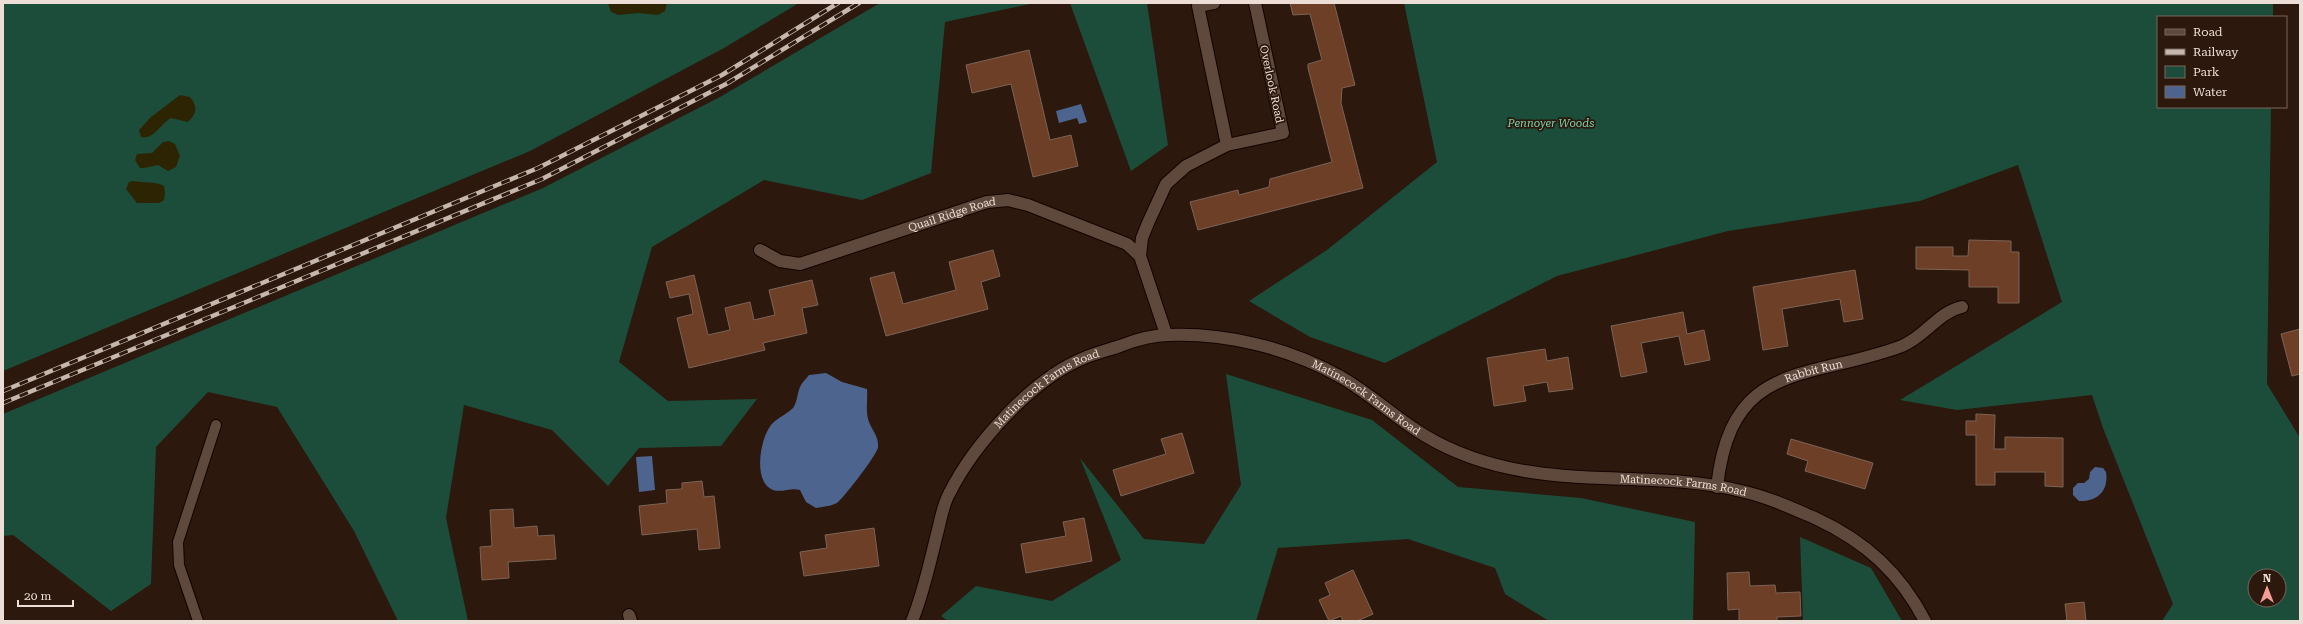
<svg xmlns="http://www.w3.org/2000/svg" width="2303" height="624" font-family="'Roboto Serif',serif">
<rect width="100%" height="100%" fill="#2c180d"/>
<g fill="#1c4d3a" fill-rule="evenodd">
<polygon points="3,3 799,3 724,48 530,151 3,371"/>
<polygon points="880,3 1035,3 945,22 931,173 862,200 764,180 652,247 619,362 668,401 757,399 721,446 639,448 608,486 552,430 464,405 446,518 468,621 398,621 354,531 277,407 208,392 156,447 151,584 111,611 13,535 3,536 3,414 543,188 720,97"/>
<polygon points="1070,3 1147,3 1168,145 1131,171"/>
<path d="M1404 3H2273V17H2158V107H2271L2267 384 2300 438V621H2162L2173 604 2103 428 2092 395 1957 410 1900 400 2062 302 2018 165 1920 201 1728 231 1557 276 1385 363 1310 337 1249 301 1327 250 1437 162ZM2255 576H2279V600H2255Z"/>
<polygon points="1226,374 1372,420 1458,487 1581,498 1695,522 1693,621 1549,621 1505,594 1495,568 1408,539 1278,548 1256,621 948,621 941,616 976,586 1052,601 1121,560 1080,458 1144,539 1204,544 1241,485"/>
<polygon points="1800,537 1871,568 1902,621 1803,621"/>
</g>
<g fill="#2c2403">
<polygon points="608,3 667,3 665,11 658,15 638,13 619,15 611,12"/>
<path d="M180 95 190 97C198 107 197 113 188 122L171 118C161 123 154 140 141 137L139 130 151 117Z"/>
<polygon points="169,141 175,144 180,156 176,167 168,171 158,165 144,168 140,168 135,160 137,154 152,153 163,142"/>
<path d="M133 181C143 183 156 181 164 186L165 192 164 200 159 203H137L126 189 129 182Z"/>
</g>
<g fill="#4d648f">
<polygon points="1081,104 1087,122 1079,124 1077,118 1059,123 1056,111"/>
<path d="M826 373 842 382 867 389C868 400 865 411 869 422 872 430 879 437 878 447 878 454 842 500 837 503 831 506 822 507 816 508L806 502 800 490C791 487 782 493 773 490 753 482 760 442 769 428 775 418 785 416 793 408 798 401 797 392 801 385 803 381 807 378 809 375Z"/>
<polygon points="652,456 655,490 639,492 636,457"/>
<path d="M2095 467 2103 468 2106 472C2109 490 2098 502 2079 501L2073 495V488L2078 483H2084L2089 479 2090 472Z"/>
</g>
<g fill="#6d3f26" stroke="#7c6356">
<polygon points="1290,3 1334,3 1355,85 1342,88 1341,103 1363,188 1198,230 1190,202 1238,190 1239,195 1269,187 1270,179 1332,162 1308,68 1308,64 1322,60 1310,14 1293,15"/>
<polygon points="1029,50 1050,140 1071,135 1078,166 1033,177 1011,84 972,93 966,65"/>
<polygon points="1969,240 2011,241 2011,252 2019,252 2019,303 1998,303 1998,287 1969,287 1969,270 1916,269 1916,247 1953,247 1953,256 1968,256"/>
<polygon points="993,250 1000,276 981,282 988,309 886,336 870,278 894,272 903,304 956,290 949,262"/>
<polygon points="1855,270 1863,319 1844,322 1840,299 1782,309 1788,346 1763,350 1753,287"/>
<polygon points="694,275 708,335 730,330 725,308 750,302 754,320 775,315 769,290 812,280 818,305 802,308 807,333 763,343 765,350 689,368 677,318 693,314 689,294 670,298 666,282"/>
<polygon points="1683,312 1687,334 1704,330 1710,360 1685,365 1679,336 1641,343 1647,372 1621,377 1611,326"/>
<polygon points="2300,329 2300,374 2292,376 2281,334"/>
<polygon points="1545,349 1547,361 1568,357 1573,389 1549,392 1547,382 1523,386 1526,401 1494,406 1487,358"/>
<polygon points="1976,414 1995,415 1994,449 2005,449 2005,437 2063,438 2063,487 2045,486 2045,472 1995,472 1995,485 1976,485 1976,435 1966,435 1966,421 1976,421"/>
<polygon points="1182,433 1194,473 1121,496 1113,470 1166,454 1161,439"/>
<polygon points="1791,439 1873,463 1865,489 1805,471 1808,461 1787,454"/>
<polygon points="702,481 704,497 714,496 720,548 699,550 697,529 642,535 639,506 667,503 666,490 682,489 682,483"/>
<polygon points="513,509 514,528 537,526 538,536 554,535 556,559 508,562 509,578 482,580 480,547 492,546 490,510"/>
<polygon points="1084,518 1092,561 1026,573 1021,544 1066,536 1063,522"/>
<polygon points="874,528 879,566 804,576 800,552 827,548 825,535"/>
<polygon points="1353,570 1373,614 1357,621 1343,621 1341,616 1329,621 1319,600 1330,595 1325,583"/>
<polygon points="1749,572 1750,586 1775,585 1776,593 1800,592 1801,616 1777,617 1777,621 1739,621 1739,609 1728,610 1727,573"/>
<polygon points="2084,602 2086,621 2060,621 2067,620 2065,604"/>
</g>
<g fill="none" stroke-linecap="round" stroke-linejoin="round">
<g stroke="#130300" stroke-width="12">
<polyline id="service" points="198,621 179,565 178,542 216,425"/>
</g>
<g stroke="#130300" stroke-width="14">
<g id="minor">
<polyline points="1214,3 1198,6 1227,145"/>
<path id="s1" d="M760 250 780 261 800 264 987 202 1008 200 1028 205 1127 244 1140 256"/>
<polyline points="1166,334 1140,256 1142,238 1148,223 1166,184 1186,166 1227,145 1283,133 1255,3"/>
<path id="s2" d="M1717 487C1731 358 1809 381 1902 346 1926 336 1938 312 1962 307"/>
<polyline points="629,615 631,621"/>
<path id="s3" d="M912 621C924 592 930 561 938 530 941 518 943 505 949 494 974 444 1032 379 1084 358 1096 353 1108 350 1120 346 1135 340 1153 335 1169 335 1227 333 1288 348 1339 376 1366 391 1390 413 1416 430 1443 448 1477 461 1509 468 1585 485 1665 472 1741 491 1768 497 1792 508 1817 519 1866 542 1900 573 1925 621"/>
</g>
</g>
<use href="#service" stroke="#5f483c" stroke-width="10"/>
<use href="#minor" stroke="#5f483c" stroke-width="12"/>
<g stroke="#c6b7ae" stroke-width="4.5">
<g id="rail">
<polyline points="3,391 538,168 722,75 838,3"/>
<polyline points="3,403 542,179 726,84 859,3"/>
</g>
</g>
<use href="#rail" stroke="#2c180d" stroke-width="3" stroke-dasharray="9" stroke-linecap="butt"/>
</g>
<g text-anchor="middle" stroke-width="3.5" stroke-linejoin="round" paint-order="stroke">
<g font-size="11" fill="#ecded6" stroke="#2c180d">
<text transform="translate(1272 84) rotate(78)" y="4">Overlook Road</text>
<text dy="4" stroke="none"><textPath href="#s1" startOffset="203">Quail Ridge Road</textPath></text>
<text dy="4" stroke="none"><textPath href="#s2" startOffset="165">Rabbit Run</textPath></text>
<text dy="4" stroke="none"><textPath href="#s3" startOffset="279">Matinecock Farms Road</textPath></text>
<text dy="4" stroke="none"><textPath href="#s3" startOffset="627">Matinecock Farms Road</textPath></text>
<text dy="4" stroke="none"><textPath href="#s3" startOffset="963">Matinecock Farms Road</textPath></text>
</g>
<g font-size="11" font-style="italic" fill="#78d3ad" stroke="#2c180d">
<text x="1551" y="127">Pennoyer Woods</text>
</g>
</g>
<rect width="2303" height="624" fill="none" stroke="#ecded6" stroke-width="8"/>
<rect x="2157" y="16" width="130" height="92" fill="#2c180d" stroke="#79675d"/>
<rect x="2165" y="29" width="20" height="6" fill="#5f483c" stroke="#79675d"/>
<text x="2193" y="36" font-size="12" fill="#ecded6">Road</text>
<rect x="2165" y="49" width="20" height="6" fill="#c6b7ae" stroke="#79675d"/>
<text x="2193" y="56" font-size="12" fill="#ecded6">Railway</text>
<rect x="2165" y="66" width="20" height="12" fill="#1c4d3a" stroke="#79675d"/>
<text x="2193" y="76" font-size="12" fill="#ecded6">Park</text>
<rect x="2165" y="86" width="20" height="12" fill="#4d648f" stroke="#79675d"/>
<text x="2193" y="96" font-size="12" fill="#ecded6">Water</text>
<g transform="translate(2267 588)"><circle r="19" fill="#2c180d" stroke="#79675d"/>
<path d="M0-3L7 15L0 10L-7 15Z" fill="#f59c94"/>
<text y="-6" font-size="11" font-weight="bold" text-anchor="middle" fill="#ecded6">N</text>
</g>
<path d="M18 600v6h55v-6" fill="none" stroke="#ecded6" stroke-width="2"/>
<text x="24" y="600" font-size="12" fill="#ecded6" stroke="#2c180d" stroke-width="3" paint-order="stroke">20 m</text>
</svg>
